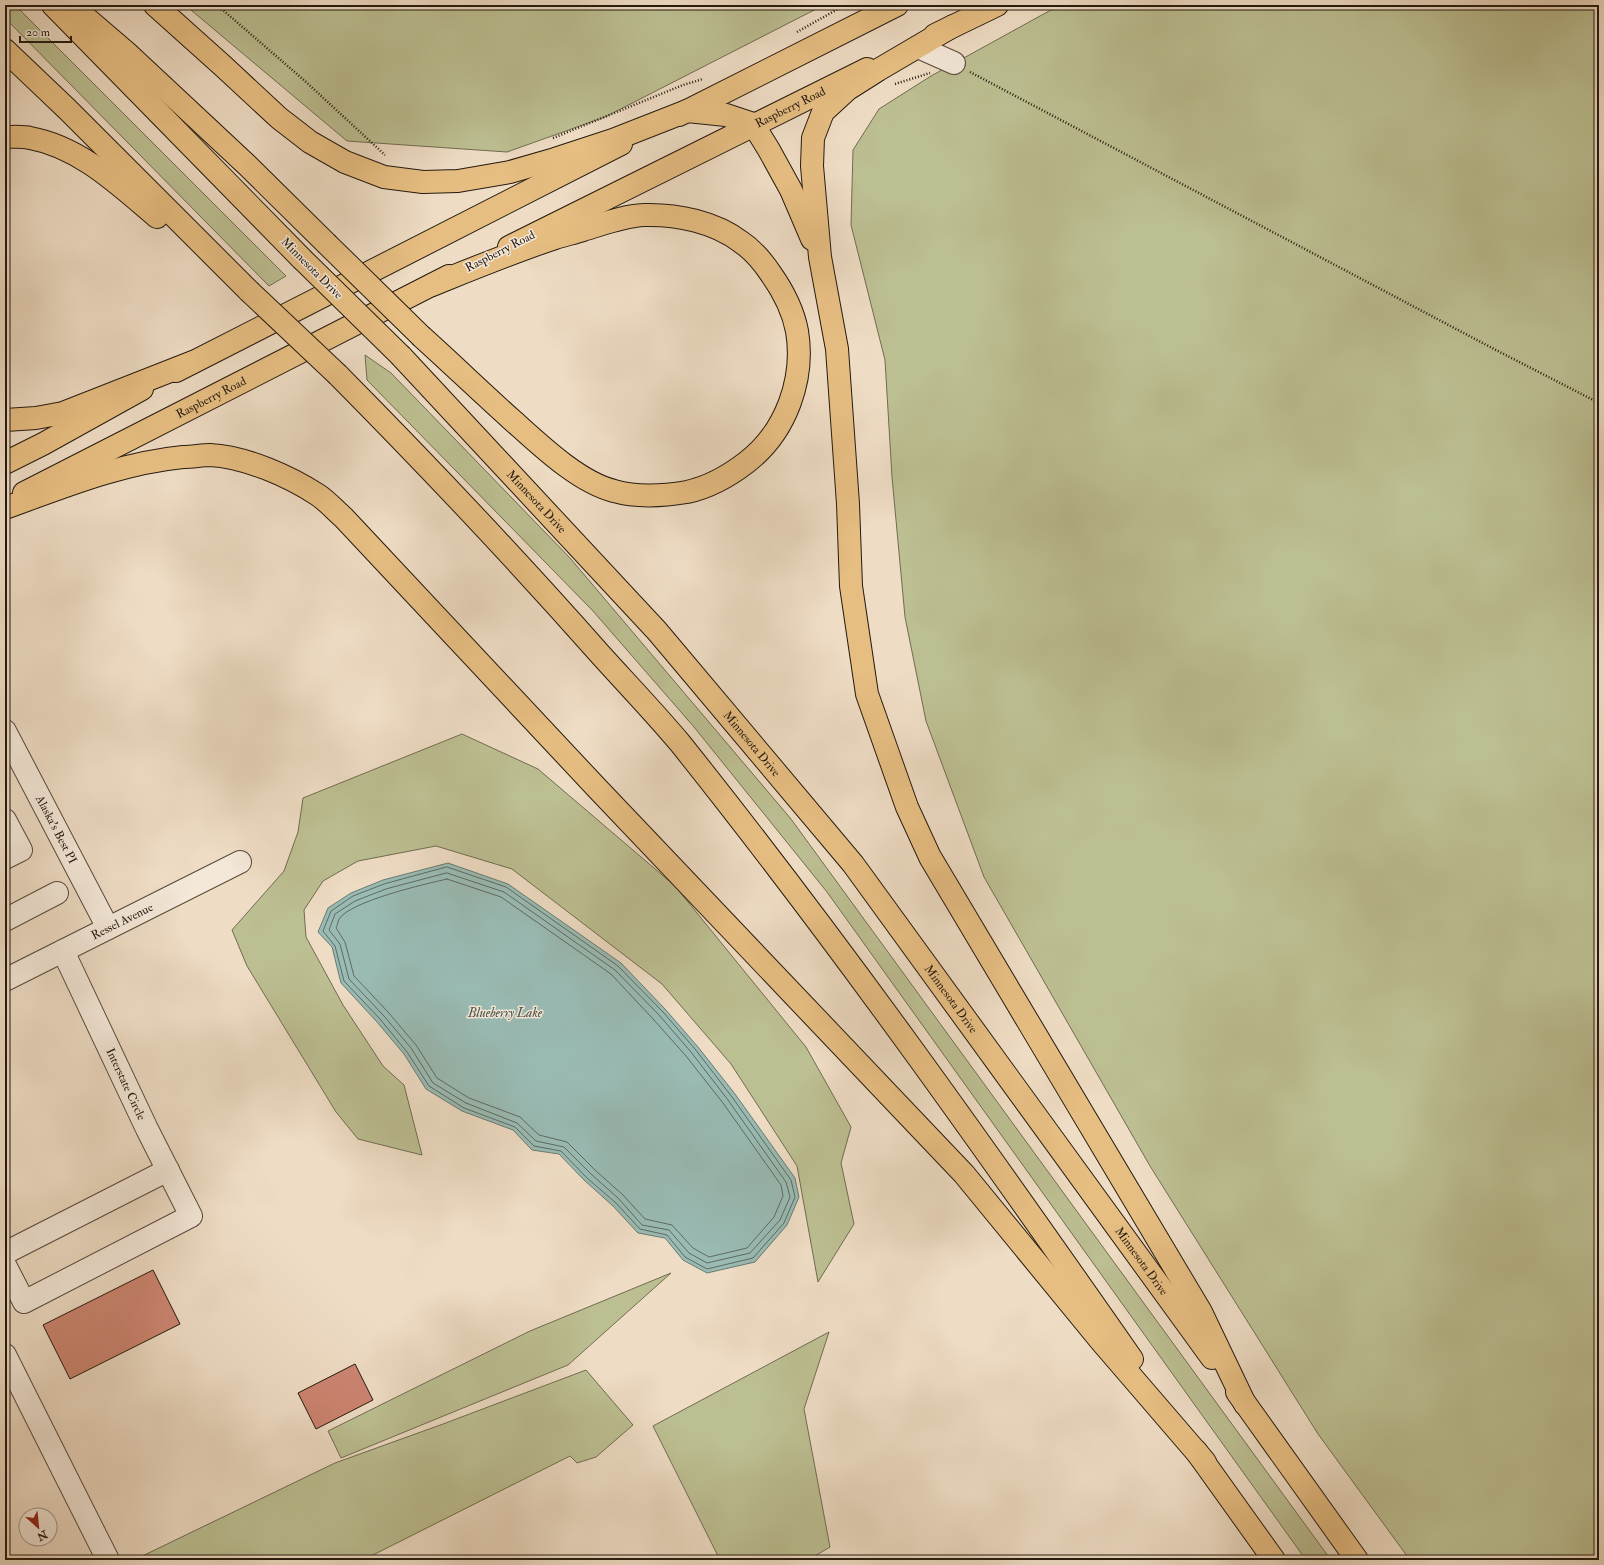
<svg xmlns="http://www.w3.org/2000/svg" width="1604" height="1565" font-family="'IM FELL Double Pica',serif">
<rect width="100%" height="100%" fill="#eedcc4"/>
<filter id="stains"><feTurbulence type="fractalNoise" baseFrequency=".005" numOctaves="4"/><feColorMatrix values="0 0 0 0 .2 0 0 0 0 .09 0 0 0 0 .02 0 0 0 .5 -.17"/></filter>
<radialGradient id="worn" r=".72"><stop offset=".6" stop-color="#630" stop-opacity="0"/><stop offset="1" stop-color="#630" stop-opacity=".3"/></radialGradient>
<g fill="#bcbf92" stroke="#706c50">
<polygon points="5,5 15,5 286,276 269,286 5,18"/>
<polygon points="185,5 824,5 605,117 507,152 347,141"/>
<polygon points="1060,5 1599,5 1599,1560 1410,1560 1318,1434 1150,1166 984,877 926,721 905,617 892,477 885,360 851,225 853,150 879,109 931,76"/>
<polygon points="365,355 391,373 570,558 791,819 1331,1560 1306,1560 827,892 694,727 593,611 367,380"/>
<polygon points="462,734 538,769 675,886 806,1047 851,1127 841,1163 854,1224 818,1282 797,1166 731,1064 662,984 512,869 436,846 358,861 323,881 304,910 306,937 343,1005 383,1066 404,1085 422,1155 358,1139 336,1112 247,966 232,930 284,871 298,832 303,798"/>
<polygon points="671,1273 568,1365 341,1458 328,1431 530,1331"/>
<polygon points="829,1332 804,1409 830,1547 808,1560 720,1560 653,1426"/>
<polygon points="586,1370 633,1425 596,1457 577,1463 570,1456 363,1560 134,1560 335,1463 443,1424"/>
</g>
<polygon fill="#99bbb4" stroke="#6a7a72" points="448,863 508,884 621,963 665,1009 698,1047 735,1094 795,1178 799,1197 787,1225 755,1262 707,1273 683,1260 665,1238 638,1233 613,1206 584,1180 559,1154 532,1150 513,1130 462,1111 426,1089 404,1054 377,1022 341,983 332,947 318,932 328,908 351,893 383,880"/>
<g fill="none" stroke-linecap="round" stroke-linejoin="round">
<g stroke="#5e6a62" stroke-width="1">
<polygon points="447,867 506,887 618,966 663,1012 695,1049 732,1097 791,1180 795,1197 784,1223 753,1258 707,1269 685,1257 667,1235 640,1229 616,1203 587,1178 561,1151 534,1146 515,1127 464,1108 429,1086 407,1052 380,1019 344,981 335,946 323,931 331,911 353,896 384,884"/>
<polygon points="447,873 504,892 615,970 659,1015 691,1052 728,1100 786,1182 790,1197 780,1220 750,1253 707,1263 689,1253 669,1230 642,1225 619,1199 591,1174 564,1147 536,1141 517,1123 466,1103 433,1083 411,1048 384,1016 349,979 340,944 329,930 335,914 355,901 386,889"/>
<path d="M447 879 501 897 611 974 654 1020 686 1056 723 1103 781 1185 783 1196 774 1217 747 1248 709 1257 693 1248 672 1225 645 1219 623 1195 595 1170 567 1142 539 1135 520 1117 469 1098 437 1078 416 1045 388 1012 354 976 345 942 336 928C337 926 338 922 339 919 351 901 425 884 447 879Z"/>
</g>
</g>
<g fill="#cc8571" stroke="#23190f">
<polygon points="153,1270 180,1324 70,1379 43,1325"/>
<polygon points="355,1364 373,1400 316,1429 298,1393"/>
</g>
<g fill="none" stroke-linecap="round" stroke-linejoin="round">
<g stroke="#564a3c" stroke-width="24">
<g id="minor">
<polyline points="918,47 954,63"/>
<path id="s1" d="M5 731 108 928"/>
<polyline points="5,820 21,850 5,858"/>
<polyline points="5,920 57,893"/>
<path id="s2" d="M5 980 240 862"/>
<polyline points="5,1253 168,1170"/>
<polyline points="5,1265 24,1302 191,1216 147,1129 63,951"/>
<polyline points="5,1355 108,1560"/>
</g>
</g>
<g stroke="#23190f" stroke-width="24">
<g id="major">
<polyline points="935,35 997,5"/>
<polyline points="679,115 897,5"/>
<path id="s3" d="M509 247 867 69"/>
<polyline points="176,371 621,144"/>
<polyline points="5,463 43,444 142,389"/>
<path id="s4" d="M24 493 449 276"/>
</g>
</g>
<g stroke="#23190f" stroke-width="24">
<g id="highway">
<polyline points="53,5 302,259"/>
<polyline points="71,5 126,52 248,166 326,243"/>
<polyline points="155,5 223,66 279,118 310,142 345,162 384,177 423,182 458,181 510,172 555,159 613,140 687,111 726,115 753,124 769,150 791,190 812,239"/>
<polyline points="953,26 878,70 848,89 823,112 813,138 812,166 820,257 837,349 848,504 851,586 867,694 907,807 930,857 1201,1312 1245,1404"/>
<polyline points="5,50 67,109 249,291"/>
<path d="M5 137C13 137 22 136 30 138 80 147 119 185 157 217"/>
<path d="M422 337C452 364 481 392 511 419 539 444 578 482 614 491 638 498 663 496 687 492 710 487 729 476 747 462 786 432 805 379 797 331 793 310 783 291 771 274 763 262 753 250 741 242 715 222 677 214 644 215 623 216 603 224 583 230 574 233 564 235 555 238 513 252 472 269 432 285"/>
<path id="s5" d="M401 356 657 631 853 864 1212 1358"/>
<path d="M338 375C427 465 515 558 599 653 626 683 654 712 680 743 839 942 986 1150 1132 1359"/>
<polyline points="5,420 36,418 63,413 193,362"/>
<path d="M5 508C63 487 121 463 183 457 192 457 202 455 210 455 246 457 289 476 318 495 327 501 335 510 343 517L595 786 964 1174 1100 1340 1205 1462"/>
<polyline points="1237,1392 1357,1560"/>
<polyline points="1196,1451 1274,1560"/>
</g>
</g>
<g stroke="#23190f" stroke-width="2.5" stroke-dasharray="1 2" stroke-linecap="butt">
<polyline points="213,5 224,11 305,81 385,155"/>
<polyline points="797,32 845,5"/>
<polyline points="970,72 1494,349 1599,403"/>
<polyline points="895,84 930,73"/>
<polyline points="553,138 683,85 703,79"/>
</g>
<use href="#minor" stroke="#f4e8d9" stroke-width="22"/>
<use href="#major" stroke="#e7be82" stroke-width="22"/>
<use href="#highway" stroke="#e7be82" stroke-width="22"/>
<g stroke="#23190f" stroke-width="24" stroke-linecap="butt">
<g id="highway-bridge">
<polyline points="326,243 422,337"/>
<polyline points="302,259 401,356"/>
<polyline points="249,291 338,375"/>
</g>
</g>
<use href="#highway-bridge" stroke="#e7be82" stroke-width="22"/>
</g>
<g text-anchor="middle" stroke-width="3" stroke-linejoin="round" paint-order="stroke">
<g font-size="12" fill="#23190f" stroke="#f4e8d9">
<text dy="4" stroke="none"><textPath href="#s3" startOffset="314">Raspberry Road</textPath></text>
<text transform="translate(500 251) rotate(-27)" y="4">Raspberry Road</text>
<text transform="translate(312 268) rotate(45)" y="4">Minnesota Drive</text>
<text dy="4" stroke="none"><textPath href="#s4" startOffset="210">Raspberry Road</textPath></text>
<text dy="4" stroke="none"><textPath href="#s5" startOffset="199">Minnesota Drive</textPath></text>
<text dy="4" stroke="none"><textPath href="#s5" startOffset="523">Minnesota Drive</textPath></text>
<text dy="4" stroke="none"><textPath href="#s1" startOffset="111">Alaska's Best PI</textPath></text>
<text dy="4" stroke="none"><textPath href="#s2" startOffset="131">Ressel Avenue</textPath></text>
<text dy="4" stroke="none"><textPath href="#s5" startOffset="847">Minnesota Drive</textPath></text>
<text transform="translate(126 1084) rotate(65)" y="4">Interstate Circle</text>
<text dy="4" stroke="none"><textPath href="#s5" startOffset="1171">Minnesota Drive</textPath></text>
</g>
<g font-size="13" font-style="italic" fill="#4c5249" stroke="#f4e8d9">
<text x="505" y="1017">Blueberry Lake</text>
</g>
</g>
<rect width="1604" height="1565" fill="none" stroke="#eedcc4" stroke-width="20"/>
<rect x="6" y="6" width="1592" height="1553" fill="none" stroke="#23190f" stroke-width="2"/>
<rect x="10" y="10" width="1584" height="1545" fill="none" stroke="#23190f"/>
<g transform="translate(38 1527) rotate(153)"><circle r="19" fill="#f4e8d9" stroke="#a09588"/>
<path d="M0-3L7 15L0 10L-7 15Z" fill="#8f2418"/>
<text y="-6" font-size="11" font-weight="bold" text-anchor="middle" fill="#23190f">N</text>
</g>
<path d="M20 36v6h51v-6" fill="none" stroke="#23190f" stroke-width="2"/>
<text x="26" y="36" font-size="12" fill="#23190f" stroke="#f4e8d9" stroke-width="3" paint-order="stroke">20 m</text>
<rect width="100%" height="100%" filter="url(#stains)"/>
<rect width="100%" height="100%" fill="url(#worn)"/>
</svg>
